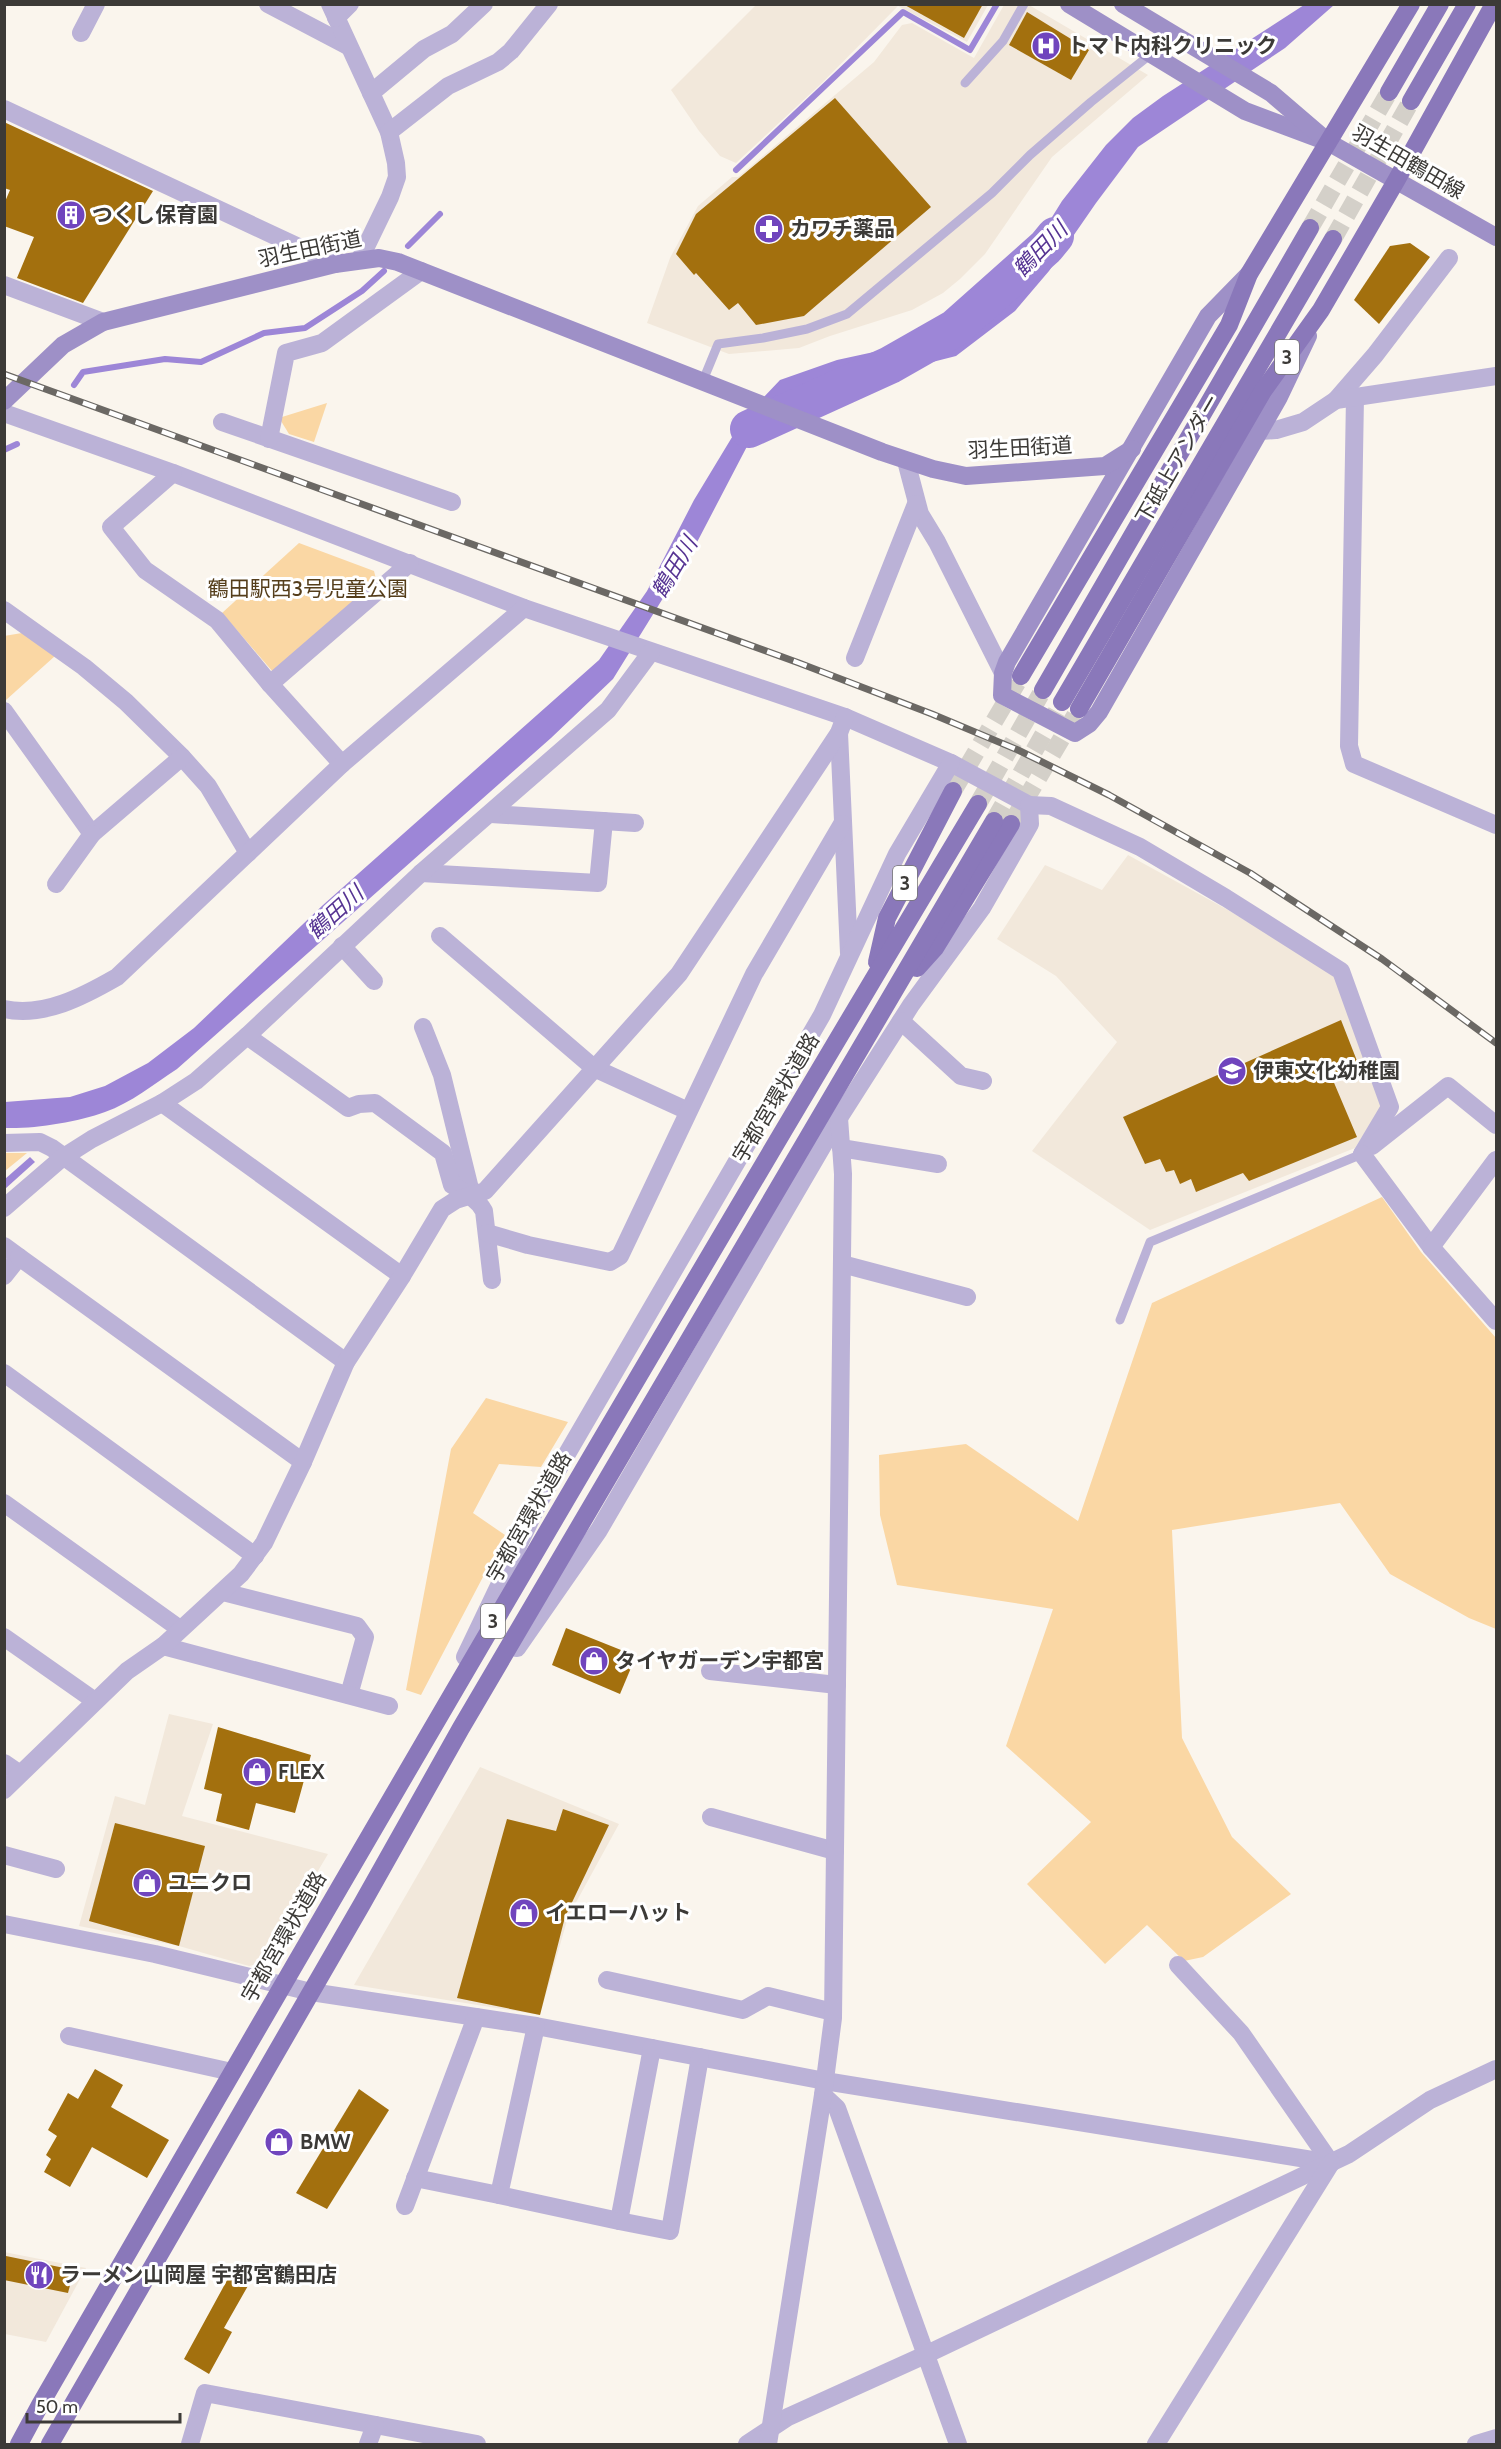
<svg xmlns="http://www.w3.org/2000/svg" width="1501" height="2449" font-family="Cabin,'Noto Sans JP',sans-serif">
<rect width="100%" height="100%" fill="#faf5ed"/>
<g fill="#f2e8db">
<polygon points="756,5 988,5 967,42 898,6 823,82 736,163 720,156 699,131 671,90"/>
<polygon points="1004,5 1029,5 1148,75 1052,157 985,254 960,279 943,293 912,310 830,336 799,348 729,354 647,323 670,258 698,206 732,177 738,177 874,62 902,25 912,23 974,58"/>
<polygon points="1128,855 1228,910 1333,973 1381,1107 1355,1148 1150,1230 1032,1151 1117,1042 1056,976 997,939 1045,865 1102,890"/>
<polygon points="169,1714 213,1724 182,1816 328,1854 264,1962 249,1966 179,1946 79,1926 115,1796 145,1805"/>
<polygon points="480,1767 619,1824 568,1917 540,2015 354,1985"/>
<polygon points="4,2252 86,2268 46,2342 5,2334"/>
</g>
<g fill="#fad7a4">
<polygon points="327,403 314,442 289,434 281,421 282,417"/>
<polygon points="299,543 374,571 377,583 273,672 222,613"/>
<polygon points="22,633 55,656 6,700 4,636"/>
<polygon points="5,1153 27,1153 5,1171"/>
<polygon points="1382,1197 1421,1252 1496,1338 1496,1629 1469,1618 1390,1574 1340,1503 1172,1530 1182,1738 1232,1837 1291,1894 1203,1957 1184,1961 1147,1925 1105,1964 1027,1884 1091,1822 1006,1746 1053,1609 897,1585 880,1515 879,1455 966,1444 1078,1521 1152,1303"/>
<polygon points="486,1398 568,1422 541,1467 499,1464 473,1513 505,1535 421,1695 406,1690 451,1449"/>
</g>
<g fill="#9d86d7">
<path d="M1304 5H1334L1285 48 1138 147 1096 203 1049 271 1015 311 956 356 905 369 831 384 754 433 694 548 613 679 551 738 177 1069C154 1084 131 1103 105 1112 77 1122 35 1129 5 1128V1102L70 1097 105 1086 148 1063 194 1028 323 905 599 660 647 591 694 500 743 419 780 380 837 360 883 350 932 331 986 306 1008 288 1062 201 1106 145 1133 118 1163 96Z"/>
<polygon points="30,1157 35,1162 5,1189 5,1179"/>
</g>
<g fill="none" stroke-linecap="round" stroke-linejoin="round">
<g stroke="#9d86d7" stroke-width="6">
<polyline points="736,170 903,12 970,50 997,4"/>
<polyline points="408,246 440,214"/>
<polyline points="74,385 83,372 165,359 201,362 264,333 305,328 362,291 384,271"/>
<polyline points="4,450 17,444"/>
</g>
<polyline stroke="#9d86d7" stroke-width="38" points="749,429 890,365 955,328 1046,247 1055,236"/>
</g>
<g fill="#a3700e">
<polygon points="903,4 983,4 964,38"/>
<polygon points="1027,12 1089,50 1071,80 1009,45"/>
<polygon points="835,98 931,207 804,316 756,325 738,303 729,310 696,273 694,275 676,254 696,214"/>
<polygon points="4,122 153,191 83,303 17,278 34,237 4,226 4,204 10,190 4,188"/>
<polygon points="1410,243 1430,257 1379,324 1354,300 1390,246"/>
<polygon points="1341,1020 1359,1066 1332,1078 1357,1137 1249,1181 1243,1173 1196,1192 1191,1179 1180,1184 1174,1170 1166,1172 1160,1159 1145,1164 1123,1117"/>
<polygon points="566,1628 636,1656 620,1694 552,1665"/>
<polygon points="218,1727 311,1755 295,1813 256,1803 249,1830 216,1821 222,1794 204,1789"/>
<polygon points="563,1809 609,1825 565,1917 540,2015 457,1998 507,1819 556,1831"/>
<polygon points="115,1823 205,1846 179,1946 89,1921"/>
<polygon points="95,2069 123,2085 111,2107 169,2140 147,2178 92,2147 70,2187 44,2172 51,2159 46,2155 57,2136 48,2130 68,2093 78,2099"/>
<polygon points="359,2089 389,2110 327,2209 296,2193"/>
<polygon points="6,2256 74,2270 68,2293 4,2280"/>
<polygon points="231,2273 249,2284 224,2328 232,2332 209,2374 184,2359"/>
</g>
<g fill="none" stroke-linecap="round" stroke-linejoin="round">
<g stroke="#d4d0c9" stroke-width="18" stroke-dasharray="18 9" stroke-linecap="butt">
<polyline points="1310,228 1389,92"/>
<polyline points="1333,239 1411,101"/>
<polyline points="953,791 1021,676"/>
<polyline points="978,804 1043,690"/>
<polyline points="994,821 1062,702"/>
<polyline points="1011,824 1079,709"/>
</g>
<g stroke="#bbb2d7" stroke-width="9">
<polyline points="965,83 1003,41 1024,4"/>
<polyline points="702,383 718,344 763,338 807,329 847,314 992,193 1030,155 1091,102 1151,54"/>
<polyline points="1120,1320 1150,1242 1362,1154"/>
</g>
<g stroke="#bbb2d7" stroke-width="18">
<polyline points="268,4 348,46"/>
<polyline points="330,4 389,132 396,163 397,177 390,197 360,259"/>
<polyline points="336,18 350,4"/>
<polyline points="81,33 96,4"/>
<polyline points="371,93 424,49 452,34 484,4"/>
<polyline points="4,109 335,264"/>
<polyline points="389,132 448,86 498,62 511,51 549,4"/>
<polyline points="4,285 103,322"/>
<polyline points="1355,397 1349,746 1354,764 1496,825"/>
<polyline points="1336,400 1375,355 1449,258"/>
<polyline points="4,413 173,473 524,608 845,717 951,763 1029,805 1030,824 982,908 911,1005 839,1118 599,1530 517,1648"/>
<polyline points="222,422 452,502"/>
<polyline points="1260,431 1276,430 1303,422 1336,400 1496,376"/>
<polyline points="269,439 286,353 322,343 421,271"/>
<polyline points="906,461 920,514 937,542 1003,673"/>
<polyline points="173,473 111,527 145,570 217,620 270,684 342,764"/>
<polyline points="4,610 84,667 126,702 182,757 208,786 248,853"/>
<polyline points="855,658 916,504"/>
<polyline points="270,684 410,563"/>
<polyline points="4,711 92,834 182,757"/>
<polyline points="839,733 849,953"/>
<polyline points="1029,805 1051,806 1140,847 1226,898 1341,971 1390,1107 1362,1154"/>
<polyline points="491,814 635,823"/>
<polyline points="421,873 598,883 604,821"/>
<polyline points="56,884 92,834"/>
<polyline points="440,936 594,1068 688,1111"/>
<polyline points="342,946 374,981"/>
<path d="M4 1009C43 1018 84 996 117 977L342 764 524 608"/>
<polyline points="901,1021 961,1076 983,1081"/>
<polyline points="423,1027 442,1075 472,1197"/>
<path d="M247 1036 348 1108 359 1104 375 1103 443 1153 452 1185C464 1192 477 1198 484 1211L492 1280"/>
<polyline points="162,1103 402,1276"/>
<polyline points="4,1143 40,1142 52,1148 346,1362"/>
<polyline points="1372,1146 1448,1086 1496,1125"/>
<polyline points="841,1148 938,1164"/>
<polyline points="1362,1154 1431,1247 1496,1321"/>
<polyline points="4,1208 62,1158 92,1139 162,1103 196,1081 247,1036 421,873 608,710 651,652"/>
<polyline points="487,1233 528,1245 610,1262 620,1256 754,974 842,824"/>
<polyline points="4,1246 19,1257 4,1276"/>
<polyline points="1431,1247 1496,1160"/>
<polyline points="19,1257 303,1462"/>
<polyline points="842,1264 967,1297"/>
<polyline points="4,1373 255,1556"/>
<polyline points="4,1503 180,1629"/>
<polyline points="223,1592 357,1626 365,1637 349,1695"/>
<polyline points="4,1637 95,1701"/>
<polyline points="163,1646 389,1706"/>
<polyline points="465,1657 539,1502 822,1015 897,854 951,763"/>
<polyline points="710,1671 837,1685"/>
<polyline points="4,1763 20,1774"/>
<polyline points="4,1790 127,1671 163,1646 241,1574 264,1543 303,1462 346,1362 402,1276 442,1209 456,1200 485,1191 679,974 839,733 845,717"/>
<polyline points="711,1817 835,1851"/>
<polyline points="4,1855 56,1869"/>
<polyline points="4,1924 155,1954 311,1992 536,2026 825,2081 1331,2163"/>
<polyline points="1178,1965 1241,2033 1331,2163"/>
<polyline points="607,1980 743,2010 768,1996 833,2012"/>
<polyline points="536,2026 499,2195 619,2221 652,2048"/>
<polyline points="69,2036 232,2072"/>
<polyline points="823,2095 837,2108 958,2444"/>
<polyline points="415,2178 499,2195"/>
<polyline points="405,2206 476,2017"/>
<polyline points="619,2221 670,2231 700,2057"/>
<polyline points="190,2444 205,2393 477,2444"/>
<polyline points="368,2444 375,2425"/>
<polyline points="747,2444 788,2417 925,2355 1349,2154 1430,2100 1496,2069"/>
<polyline points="768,2444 823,2095 833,2018 843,1174 839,1118"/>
<polyline points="1156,2444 1331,2163"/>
<polyline points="1476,2444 1496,2438"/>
</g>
<g stroke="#9e90c7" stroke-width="18">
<polyline points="1069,4 1245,111 1328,142 1496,237"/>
<polyline points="1123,4 1271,93 1320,135"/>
<polyline points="1249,274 1208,316 1007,662 1003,673 1002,695 1075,733 1089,724 1099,712 1279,397 1308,336"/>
<polyline points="4,401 63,345 103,322 335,264 379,258 398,262 882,452 933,469 966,476 1105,466 1132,449"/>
</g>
<g stroke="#8a78ba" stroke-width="18">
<polyline points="1389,92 1440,4"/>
<polyline points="1411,101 1467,4"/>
<polyline points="1021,676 1229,325 1249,274 1411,4"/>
<polyline points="1043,690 1310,228"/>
<polyline points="1062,702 1333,239"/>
<polyline points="1079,709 1263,391 1321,310 1396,181 1494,4"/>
<polyline points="877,962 887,918 953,791"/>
<polyline points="917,968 935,948 1011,824"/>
<path d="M19 2444 40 2405C349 1869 660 1335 978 804"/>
<polyline points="50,2444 362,1904 461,1728 994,821"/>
</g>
<g stroke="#6b6864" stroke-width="7">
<polyline id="rail" points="4,374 799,663 932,714 1018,750 1109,795 1250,873 1382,959 1496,1043"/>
</g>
<use href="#rail" stroke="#fff" stroke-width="4.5" stroke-dasharray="14" stroke-linecap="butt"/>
</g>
<defs>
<g id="hospital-disc" transform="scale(1.5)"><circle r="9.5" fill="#7045bd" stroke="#fff"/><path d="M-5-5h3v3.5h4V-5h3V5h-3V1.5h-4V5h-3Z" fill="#fff"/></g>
<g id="building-disc" transform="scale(1.5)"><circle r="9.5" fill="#7045bd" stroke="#fff"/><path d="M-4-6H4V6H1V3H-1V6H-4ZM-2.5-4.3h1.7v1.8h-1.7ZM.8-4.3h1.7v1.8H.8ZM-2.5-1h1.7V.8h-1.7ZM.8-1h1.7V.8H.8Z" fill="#fff"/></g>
<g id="pharmacy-disc" transform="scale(1.5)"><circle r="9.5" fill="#7045bd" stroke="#fff"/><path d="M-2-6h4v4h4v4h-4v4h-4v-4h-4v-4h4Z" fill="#fff"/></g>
<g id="school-disc" transform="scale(1.5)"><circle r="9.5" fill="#7045bd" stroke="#fff"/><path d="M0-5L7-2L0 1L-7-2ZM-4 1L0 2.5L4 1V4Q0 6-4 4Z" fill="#fff"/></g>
<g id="shop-disc" transform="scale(1.5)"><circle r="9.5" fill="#7045bd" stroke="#fff"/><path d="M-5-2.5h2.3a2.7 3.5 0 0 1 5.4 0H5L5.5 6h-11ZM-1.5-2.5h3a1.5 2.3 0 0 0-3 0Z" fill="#fff"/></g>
<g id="restaurant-disc" transform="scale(1.5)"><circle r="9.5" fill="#7045bd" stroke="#fff"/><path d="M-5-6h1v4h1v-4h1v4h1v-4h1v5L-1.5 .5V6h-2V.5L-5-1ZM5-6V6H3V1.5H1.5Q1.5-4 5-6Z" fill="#fff"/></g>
</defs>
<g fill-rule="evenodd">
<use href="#hospital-disc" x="1046" y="46"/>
<use href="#building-disc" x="71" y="215"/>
<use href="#pharmacy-disc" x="769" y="229"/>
<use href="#school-disc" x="1232" y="1071"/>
<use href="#shop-disc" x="594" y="1661"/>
<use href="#shop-disc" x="257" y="1772"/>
<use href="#shop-disc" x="147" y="1883"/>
<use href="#shop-disc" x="524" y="1913"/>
<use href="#shop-disc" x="279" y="2142"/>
<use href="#restaurant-disc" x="39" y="2275"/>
</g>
<g text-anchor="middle" stroke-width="6" stroke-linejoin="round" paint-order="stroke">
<g fill="#fff" stroke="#767573" stroke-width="1.5">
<rect x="1275" y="340" width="24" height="34" rx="4.5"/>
<rect x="893" y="866" width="24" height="34" rx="4.5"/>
<rect x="481" y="1604" width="24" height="34" rx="4.5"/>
</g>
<g font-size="20" font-weight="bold" fill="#3c3a37">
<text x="1287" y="364">3</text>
<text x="905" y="890">3</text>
<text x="493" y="1628">3</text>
</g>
<g font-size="21" font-weight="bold" fill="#3c3a37" stroke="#fff" text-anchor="start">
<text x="1067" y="53">トマト内科クリニック</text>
<text x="92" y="222">つくし保育園</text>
<text x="790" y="236">カワチ薬品</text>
<text x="1253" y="1078">伊東文化幼稚園</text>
<text x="615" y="1668">タイヤガーデン宇都宮</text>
<text x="278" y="1779">FLEX</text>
<text x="168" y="1890">ユニクロ</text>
<text x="545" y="1920">イエローハット</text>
<text x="300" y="2149">BMW</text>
<text x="60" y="2282">ラーメン山岡屋 宇都宮鶴田店</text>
</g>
<g font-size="21" fill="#3c3a37" stroke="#fff">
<text transform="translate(1408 162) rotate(30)" y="7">羽生田鶴田線</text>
<text transform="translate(310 249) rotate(-12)" y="7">羽生田街道</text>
<text transform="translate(1020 448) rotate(-3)" y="7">羽生田街道</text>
<text transform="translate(1178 459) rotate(-60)" y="7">下砥上アンダー</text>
<text transform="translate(776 1098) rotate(-59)" y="7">宇都宮環状道路</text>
<text transform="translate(529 1517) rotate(-60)" y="7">宇都宮環状道路</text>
<text transform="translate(284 1937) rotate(-60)" y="7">宇都宮環状道路</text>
</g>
<g font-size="21" fill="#553e1b" stroke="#fff">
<text x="308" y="596">鶴田駅西3号児童公園</text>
</g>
<g font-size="22" font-style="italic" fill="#563493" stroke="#fff">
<text transform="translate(1040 249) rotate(-46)" y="8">鶴田川</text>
<text transform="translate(674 567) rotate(-59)" y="8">鶴田川</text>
<text transform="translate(335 912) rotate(-42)" y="8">鶴田川</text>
</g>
</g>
<rect width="1501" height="2449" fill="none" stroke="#3c3a37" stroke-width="12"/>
<path d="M27 2413v9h153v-9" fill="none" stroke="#3c3a37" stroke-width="3"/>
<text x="36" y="2413" font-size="18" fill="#3c3a37" stroke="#ffffff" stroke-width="4.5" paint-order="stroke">50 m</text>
</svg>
